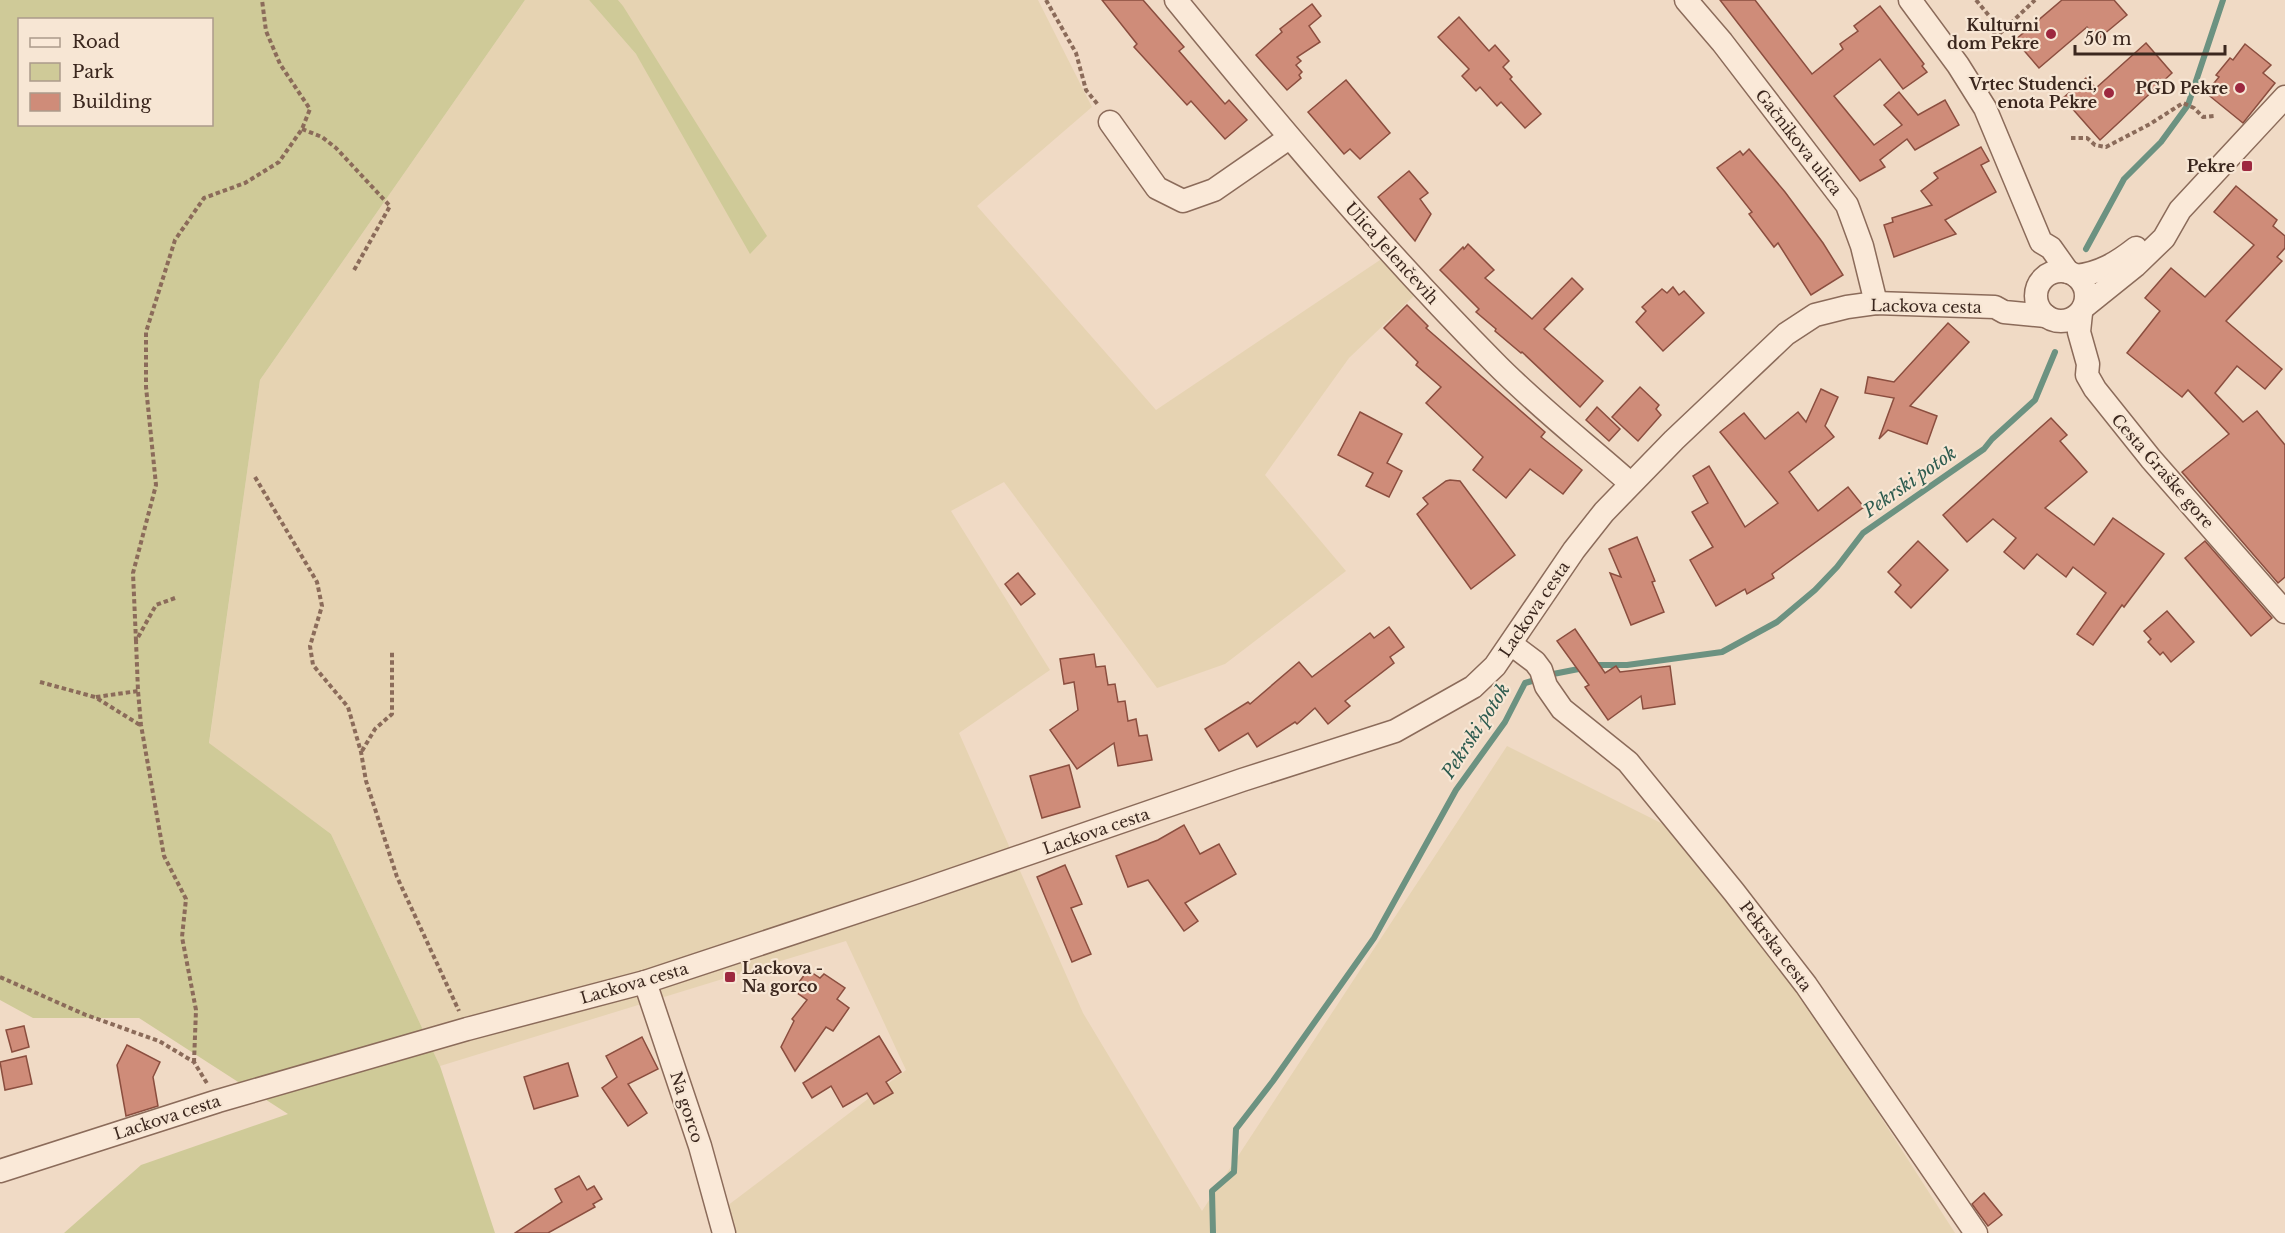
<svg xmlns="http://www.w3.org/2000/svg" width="2285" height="1233" font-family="'Libre Baskerville',serif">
<rect width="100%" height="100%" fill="#f0dac5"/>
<polygon fill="#e6d3b2" points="525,0 589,0 636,54 766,236 618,0 1038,0 1092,107 977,206 1156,410 1383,258 1416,294 1349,358 1265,475 1346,571 1225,664 1157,688 1004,482 951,511 1050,670 959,733 1083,1013 1202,1211 1507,746 1707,846 1955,1233 736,1233 727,1206 906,1070 846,941 440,1066 331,834 209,744 260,380"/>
<g fill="#cfca98" fill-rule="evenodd">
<path d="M0 0H525L260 380 209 743 331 834 440 1066 495 1233H64L141 1165 288 1114 139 1018H33L0 1000ZM20 20H212V124H20Z"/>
<polygon points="589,0 618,0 623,6 767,236 750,254 636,54"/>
</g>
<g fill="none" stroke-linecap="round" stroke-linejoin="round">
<g stroke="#6c9281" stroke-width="6">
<polyline points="2086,249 2124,179 2161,142 2188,105 2223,0"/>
<polyline points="1548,675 1599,665 1627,665 1722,652 1777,622 1815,590 1837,567 1863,533 1984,449 1992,439 2035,400 2055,352"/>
<polyline points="1213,1233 1212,1191 1234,1172 1236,1129 1273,1081 1374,938 1456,790 1505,722 1525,683 1539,679"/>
</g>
</g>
<g fill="#cf8c79" stroke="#8b4e3f" stroke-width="1.5">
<polygon points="1102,0 1143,0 1184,47 1179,51 1225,104 1229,100 1247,120 1225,139 1191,101 1187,105 1134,47 1137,44"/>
<polygon points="1720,0 1755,0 1812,74 1843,49 1840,44 1858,31 1854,26 1880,6 1924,64 1922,66 1927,72 1903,89 1880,59 1834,96 1874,145 1902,125 1884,105 1899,92 1918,115 1945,100 1959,125 1915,150 1907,139 1880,160 1885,167 1860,181"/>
<polygon points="2062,0 2114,0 2127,15 2097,40 2087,27 2039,68 2015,40"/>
<polygon points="1312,4 1321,16 1309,26 1320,42 1297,57 1301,61 1296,65 1302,72 1299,75 1301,78 1287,90 1256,55 1282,32 1280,29"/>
<polygon points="1459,17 1489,51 1495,45 1509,61 1503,67 1512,77 1510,79 1541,114 1525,128 1501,102 1497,106 1480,87 1476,91 1462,76 1469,69 1438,37"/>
<polygon points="2146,43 2172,73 2100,140 2063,98 2086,78 2096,88"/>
<polygon points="2245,44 2271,65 2263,73 2275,83 2243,123 2206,93 2219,77 2216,75 2230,58 2233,60"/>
<polygon points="1346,80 1390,133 1360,159 1350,149 1344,154 1308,112"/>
<polygon points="1981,147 1989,161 1981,165 1996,192 1945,220 1956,234 1894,257 1884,225 1893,222 1892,218 1932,205 1921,191 1938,178 1934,173"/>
<polygon points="1749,149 1785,192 1823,243 1843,275 1811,295 1778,243 1774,247 1749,214 1752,212 1717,168 1740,151 1743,155"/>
<polygon points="1409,171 1428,193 1420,199 1431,214 1415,241 1378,197"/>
<polygon points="2236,186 2277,220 2273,226 2285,236 2285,248 2277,257 2282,261 2226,321 2282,369 2265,389 2237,366 2215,393 2243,422 2257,411 2285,445 2285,577 2278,583 2182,472 2229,434 2188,390 2182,397 2127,353 2160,311 2145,298 2171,268 2205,297 2254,245 2214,212"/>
<polygon points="1468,244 1494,270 1485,278 1532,319 1572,278 1583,289 1544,329 1603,381 1580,407 1522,352 1521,353 1495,331 1496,329 1476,312 1479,309 1440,270 1463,247 1464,249"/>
<polygon points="1673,287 1679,295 1684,291 1704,313 1663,351 1636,322 1646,311 1642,307 1662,289 1667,293"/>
<polygon points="1407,305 1428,326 1426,328 1545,432 1541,437 1582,470 1563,494 1530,469 1506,498 1473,470 1483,457 1426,403 1441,387 1416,365 1418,362 1384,328"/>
<polygon points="1948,323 1969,342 1910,406 1937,416 1927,444 1888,430 1879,439 1894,398 1865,393 1868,377 1894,382"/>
<polygon points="1640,387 1659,405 1656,409 1661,415 1638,441 1612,417"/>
<polygon points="1821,389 1838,397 1825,426 1834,437 1789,472 1818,511 1848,487 1864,507 1772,574 1774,578 1747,594 1745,589 1716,606 1690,560 1713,547 1692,512 1708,503 1693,476 1709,466 1745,527 1778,503 1720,432 1744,413 1765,439 1798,412 1806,422"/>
<polygon points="1597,407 1620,429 1609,441 1586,420"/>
<polygon points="1360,412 1402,434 1387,463 1402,471 1389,497 1366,486 1373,473 1338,455"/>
<polygon points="2051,418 2067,435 2060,441 2087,472 2045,508 2094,545 2113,518 2164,554 2124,607 2122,605 2093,645 2077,634 2106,593 2073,567 2066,577 2037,554 2024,569 2004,552 2016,538 1993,519 1967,542 1943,515"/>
<polygon points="1450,480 1460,481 1515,555 1471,589 1417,514 1428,504 1423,498 1446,481"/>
<polygon points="1637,537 1655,581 1652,582 1664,612 1631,625 1610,573 1621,577 1609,549"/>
<polygon points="1918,541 1948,570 1911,608 1895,592 1901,585 1888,572"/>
<polygon points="2205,541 2272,618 2251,636 2185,558"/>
<polygon points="1018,573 1035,594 1021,605 1005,584"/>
<polygon points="2167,611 2194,642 2171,662 2163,652 2160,655 2148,642 2151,639 2144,631"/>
<polygon points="1389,627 1404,647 1390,657 1394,663 1345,701 1350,706 1328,724 1315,708 1297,724 1295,722 1257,747 1248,733 1219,751 1205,729 1248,702 1250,704 1299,662 1312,677 1370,633 1374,638"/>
<polygon points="1575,629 1605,673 1616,666 1620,672 1670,666 1675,704 1643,709 1641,696 1608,720 1585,687 1589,685 1557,641"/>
<polygon points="1094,654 1096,667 1105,666 1108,685 1115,684 1118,702 1125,701 1128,721 1136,719 1139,736 1147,735 1152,760 1118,766 1114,743 1077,769 1050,730 1078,710 1074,682 1064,684 1060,659"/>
<polygon points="1069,765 1080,807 1042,818 1030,776"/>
<polygon points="1184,825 1200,854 1219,844 1236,874 1185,903 1198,921 1184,931 1148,880 1128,887 1116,856 1158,840"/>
<polygon points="1065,865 1082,904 1071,908 1091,954 1072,962 1037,877"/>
<polygon points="808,970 820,978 824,974 845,988 837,999 849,1008 833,1031 826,1027 795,1071 781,1047 794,1021 792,1019 807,1000 793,990"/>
<polygon points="24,1026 29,1047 12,1052 6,1030"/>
<polygon points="879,1036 901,1072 886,1082 893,1093 874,1104 867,1093 843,1107 831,1086 812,1098 803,1083"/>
<polygon points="642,1037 658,1069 628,1084 647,1113 628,1126 602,1088 617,1077 606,1056"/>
<polygon points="127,1045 160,1062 153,1077 158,1106 126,1116 117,1065"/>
<polygon points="26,1056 32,1084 5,1090 0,1062"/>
<polygon points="568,1063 578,1096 534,1109 524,1077"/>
<polygon points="579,1176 587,1190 594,1186 602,1199 593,1204 595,1207 548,1233 515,1233 562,1202 555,1189"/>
<polygon points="1984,1193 2002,1215 1988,1226 1972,1204"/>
</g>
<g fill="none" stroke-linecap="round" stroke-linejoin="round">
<g stroke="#8b6b5a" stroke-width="25">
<g id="minor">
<path d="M1176 0C1278 125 1381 248 1494 362 1536 405 1585 443 1630 483"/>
<polyline points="1686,0 1722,42 1847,205 1862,246 1876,303"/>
<polyline points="1910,0 1958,65 1985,108 2041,242 2051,248 2068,272"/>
<polyline points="1110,122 1157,188 1183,201 1214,190 1289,138"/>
<circle cx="2061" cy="296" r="25"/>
<path d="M2076 276C2100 273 2117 263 2136 248"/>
<polyline points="2084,307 2135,266 2164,238 2180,210 2285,97"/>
<polyline points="2081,313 2079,332 2088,364 2087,375 2095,389 2151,459 2285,612"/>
<polyline points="1511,644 1535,662 1541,670 1546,686 1562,709 1628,762 1734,892 1806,985 1976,1233"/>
<polyline points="645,982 700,1146 724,1233"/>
<polyline points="0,1171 218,1101 467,1029 645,982 917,892 1242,780 1395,731 1473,687 1495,666 1574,550 1604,512 1674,440 1786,334 1815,315 1847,307 1876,303 1995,307 2004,312 2046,316"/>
</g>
</g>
<g stroke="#8b6b5a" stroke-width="4" stroke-dasharray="4.5 3" stroke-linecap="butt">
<polyline points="1046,0 1076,53 1086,90 1099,106"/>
<polyline points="1976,0 1995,23 1994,39"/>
<polyline points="1994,39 2035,0"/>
<polyline points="302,129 322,137 336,148 390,206 353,272"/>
<polyline points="2071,138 2087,138 2095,145 2106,147 2150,124 2183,103 2194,108 2203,117 2214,116"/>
<polyline points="255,477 317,582 322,606 310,646 313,665 348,707 361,752 366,781 397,877 459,1011"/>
<polyline points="175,598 156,605 136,641 138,691 141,725 164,856 186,899 182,937 196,1010 194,1062"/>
<polyline points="136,641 133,573 156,485 146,387 146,332 175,240 204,198 245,183 279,162 302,129 310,109 280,64 266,31 262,0"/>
<polyline points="40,682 95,697 140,725"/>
<polyline points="96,697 138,691"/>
<polyline points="362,751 375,729 392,714 392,651"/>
<polyline points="0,977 86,1015 159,1041 194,1062 208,1085"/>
</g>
<use href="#minor" stroke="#fae9d8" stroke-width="22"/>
</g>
<g fill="#9d283f" stroke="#f7e6d4" stroke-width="2">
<circle cx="2051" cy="34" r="6"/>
<circle cx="2240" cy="88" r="6"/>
<circle cx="2109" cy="93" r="6"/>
<rect x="2241" y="160" width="12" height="12" rx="3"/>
<rect x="724" y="971" width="12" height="12" rx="3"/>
</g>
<g text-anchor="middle" stroke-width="4.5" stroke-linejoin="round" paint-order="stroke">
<g font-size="16" font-weight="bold" fill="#3b271e" stroke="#f7e6d4" text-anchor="end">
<text x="2039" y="31">Kulturni<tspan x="2039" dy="18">dom Pekre</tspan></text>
<text x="2097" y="90">Vrtec Studenci,<tspan x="2097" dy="18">enota Pekre</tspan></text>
<text x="2228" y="94">PGD Pekre</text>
<text x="2235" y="172">Pekre</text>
<text x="742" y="974" text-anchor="start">Lackova -<tspan x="742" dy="18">Na gorco</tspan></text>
</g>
<g font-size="16" fill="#3b271e" stroke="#f7e6d4">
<text transform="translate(1799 142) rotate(52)" y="6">Gačnikova ulica</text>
<text transform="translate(1392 253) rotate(48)" y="6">Ulica Jelenčevih</text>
<text transform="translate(1926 306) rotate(1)" y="6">Lackova cesta</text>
<text transform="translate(2163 471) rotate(49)" y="6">Cesta Graške gore</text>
<text transform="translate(1534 609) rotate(-56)" y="6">Lackova cesta</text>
<text transform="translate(1096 831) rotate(-19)" y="6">Lackova cesta</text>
<text transform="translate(1776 946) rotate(53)" y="6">Pekrska cesta</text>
<text transform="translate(634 983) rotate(-16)" y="6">Lackova cesta</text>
<text transform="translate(687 1107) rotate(72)" y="6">Na gorco</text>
<text transform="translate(167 1117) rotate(-18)" y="6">Lackova cesta</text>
</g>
<g font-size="18" font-style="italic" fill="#2d5b4f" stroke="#f7e6d4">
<text transform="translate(1910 482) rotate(-35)" y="6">Pekrski potok</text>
<text transform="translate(1476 731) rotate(-57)" y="6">Pekrski potok</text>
</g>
</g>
<rect x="18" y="18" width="195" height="108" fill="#f7e6d4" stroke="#ac9a8b" stroke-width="1.5"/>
<rect x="30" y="38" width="30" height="9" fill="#fae9d8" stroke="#ac9a8b" stroke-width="1.5"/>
<text x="72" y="48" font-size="18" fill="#3b271e">Road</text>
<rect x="30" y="63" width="30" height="18" fill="#cfca98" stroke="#ac9a8b" stroke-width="1.5"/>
<text x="72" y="78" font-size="18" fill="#3b271e">Park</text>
<rect x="30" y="93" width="30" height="18" fill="#cf8c79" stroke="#ac9a8b" stroke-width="1.5"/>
<text x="72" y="108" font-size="18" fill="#3b271e">Building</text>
<path d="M2075 45v9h150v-9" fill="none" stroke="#3b271e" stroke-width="3"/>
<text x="2084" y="45" font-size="18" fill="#3b271e" stroke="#f7e6d4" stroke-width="4.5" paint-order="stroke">50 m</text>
</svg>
